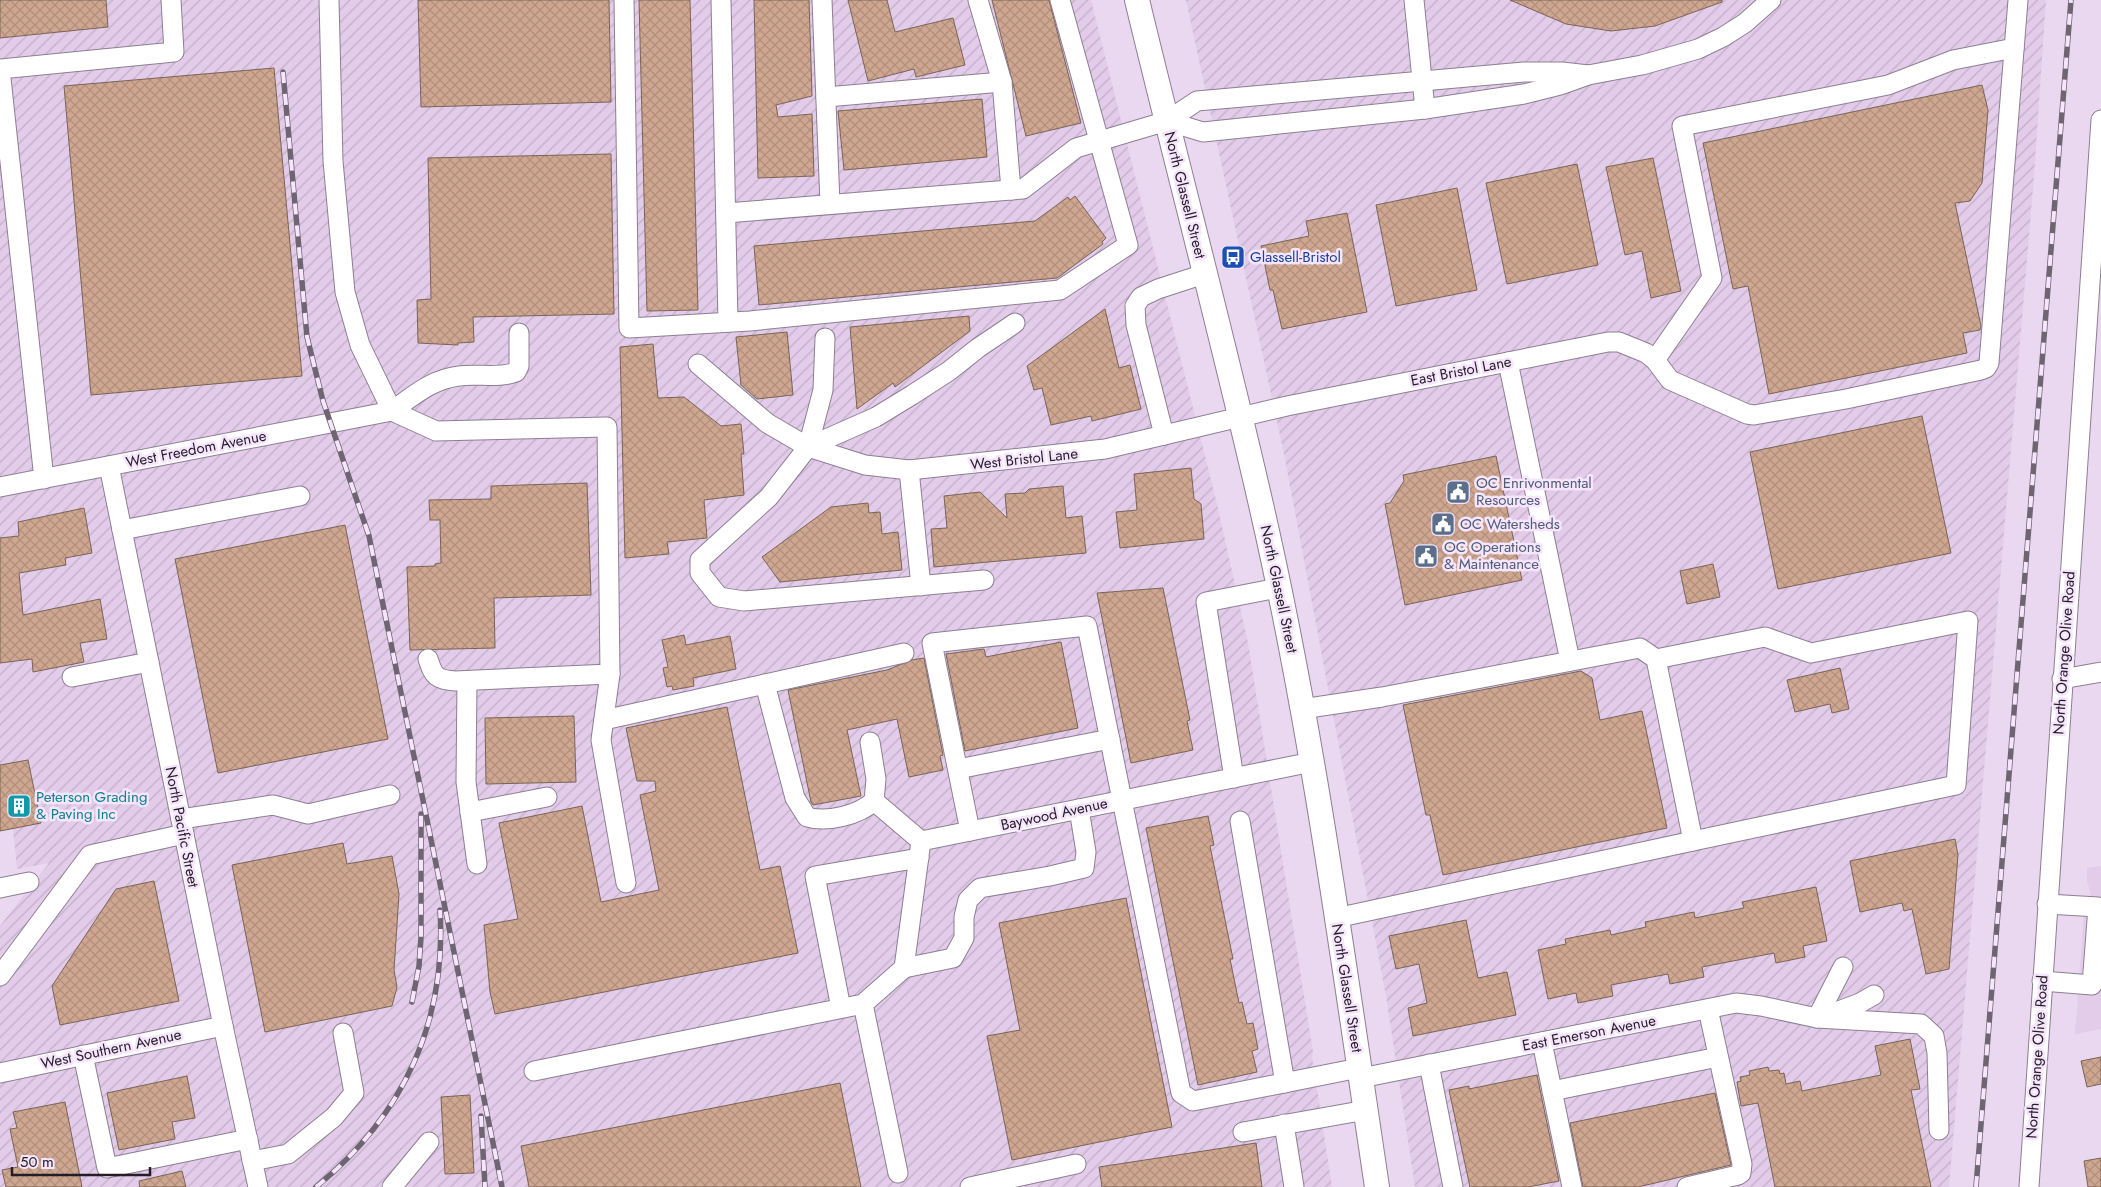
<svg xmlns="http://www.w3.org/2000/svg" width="2101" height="1187" font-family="Jost,sans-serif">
<defs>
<pattern id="industrial-furrows" width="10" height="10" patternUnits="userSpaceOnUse" patternTransform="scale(1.25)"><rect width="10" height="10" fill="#e2cce9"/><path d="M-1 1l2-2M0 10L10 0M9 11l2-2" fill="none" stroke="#c2afc8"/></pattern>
<pattern id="building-cross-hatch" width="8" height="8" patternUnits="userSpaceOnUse" patternTransform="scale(1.25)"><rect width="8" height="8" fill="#cfa791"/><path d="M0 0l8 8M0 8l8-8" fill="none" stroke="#b18f7d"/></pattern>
</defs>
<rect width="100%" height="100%" fill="#e9d8ef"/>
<polygon fill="#e2cce9" points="2101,866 2101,1029 2075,1034 2085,899 2091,895 2087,881 2087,868"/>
<g fill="url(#industrial-furrows)">
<polygon points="0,0 1091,0 1217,504 1248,643 1313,1052 1312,1057 1332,1187 0,1187 0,926 49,863 17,869 13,829 0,831"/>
<polygon points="1186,0 2046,0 2034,176 1949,1187 1415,1187 1386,996 1284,454"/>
</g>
<g fill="url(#building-cross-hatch)" stroke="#7a6356">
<polygon points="0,0 106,0 108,27 0,38"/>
<polygon points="418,0 609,0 611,102 421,107"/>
<polygon points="639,0 690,0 698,310 647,311"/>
<polygon points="754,0 809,0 812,96 776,105 778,117 812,114 814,176 758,178"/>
<polygon points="848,0 887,0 895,32 953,18 965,65 916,77 914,69 868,81"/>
<polygon points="992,0 1049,0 1081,123 1026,136"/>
<polygon points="1510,0 1722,0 1722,2 1655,26 1611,31 1566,24"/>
<polygon points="274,68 302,376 91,395 64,86"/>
<polygon points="1982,85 1988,110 1982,183 1970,201 1955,203 1981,326 1980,330 1963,333 1967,353 1769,394 1748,286 1733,289 1703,143"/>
<polygon points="982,99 987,157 844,170 838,111"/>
<polygon points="611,154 614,314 473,317 474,342 458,343 458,345 418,343 417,300 431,299 428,158"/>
<polygon points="1653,158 1681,291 1651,298 1642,251 1625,255 1606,167"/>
<polygon points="1577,164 1598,265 1507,284 1486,183"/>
<polygon points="1457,188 1477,290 1396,306 1376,205"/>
<polygon points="1075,196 1106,238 1102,242 1103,244 1057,278 759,305 754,246 1035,221 1068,197 1070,200"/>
<polygon points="1347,213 1367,312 1282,329 1273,290 1270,290 1261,246 1309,236 1306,221"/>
<polygon points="1105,309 1119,368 1130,365 1141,409 1092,421 1091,416 1051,425 1042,388 1034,390 1027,366"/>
<polygon points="969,316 970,331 895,387 893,383 857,409 850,327"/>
<polygon points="787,332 793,395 757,399 741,385 736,337"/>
<polygon points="653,344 658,398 684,397 721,426 741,424 744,454 741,454 744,495 704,500 707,538 667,542 669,554 625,558 620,347"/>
<polygon points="1922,416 1951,553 1778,589 1750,452"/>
<polygon points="1496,456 1522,580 1405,605 1385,504 1390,503 1404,481 1403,475"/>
<polygon points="1191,468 1194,499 1201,504 1204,539 1120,548 1116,512 1137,510 1134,474"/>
<polygon points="587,483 591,595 494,598 495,648 410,650 407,567 435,566 435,564 441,563 440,520 430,520 429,500 491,499 491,486"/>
<polygon points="1063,486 1066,518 1082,516 1086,553 934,567 931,529 947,528 944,496 980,492 1007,518 1005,494 1025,493 1029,489"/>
<polygon points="868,503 869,513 880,512 882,534 898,532 902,570 780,582 762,557 831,507"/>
<polygon points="84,508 92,553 65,558 66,565 19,573 23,615 100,599 107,639 80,643 84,662 33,672 32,659 0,663 0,538 19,536 18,522"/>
<polygon points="345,525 388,739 218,773 175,559"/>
<polygon points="1713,564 1720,597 1687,604 1680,571"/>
<polygon points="1163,588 1190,720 1187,721 1193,750 1131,763 1097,593"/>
<polygon points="684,635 686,645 730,636 736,669 693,678 694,686 673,690 672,686 667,687 663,668 668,667 662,640"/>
<polygon points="1061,642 1078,728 965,751 946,654 984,649 986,657"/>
<polygon points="924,658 943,755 940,756 943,770 909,777 897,719 847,730 861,796 813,805 811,802 788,690 887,670 912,660"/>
<polygon points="1840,668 1849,709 1832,713 1830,704 1795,712 1787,680"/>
<polygon points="1581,671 1592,678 1600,720 1642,711 1667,828 1443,875 1430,815 1426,815 1403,705"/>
<polygon points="727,707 760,870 780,866 798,953 495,1014 490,992 484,925 518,919 499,823 582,806 601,902 659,890 640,795 656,791 655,781 637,781 626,728"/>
<polygon points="574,716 576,782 486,784 485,718"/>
<polygon points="28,760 41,823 0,831 0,765"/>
<polygon points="1208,816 1214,845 1210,846 1233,959 1230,959 1239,1003 1242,1002 1247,1024 1253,1023 1258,1049 1252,1051 1257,1072 1198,1085 1146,828"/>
<polygon points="1955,839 1958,855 1949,969 1926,974 1912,909 1904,911 1902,903 1860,912 1850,861"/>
<polygon points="343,843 347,864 392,856 399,894 394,970 397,987 392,1006 265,1032 232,865"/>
<polygon points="154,881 179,1001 60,1025 52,986 116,889"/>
<polygon points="1816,887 1827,941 1803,946 1805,957 1776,963 1774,953 1702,967 1704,977 1670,984 1668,974 1611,985 1613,996 1578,1003 1576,993 1548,999 1538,950 1566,944 1565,939 1610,930 1611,935 1646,927 1645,922 1694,912 1695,918 1744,908 1742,902"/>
<polygon points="1126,898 1172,1127 1012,1160 987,1036 1020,1030 999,923"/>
<polygon points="1466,920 1478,978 1507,972 1516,1015 1413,1036 1408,1008 1427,1003 1419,964 1396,969 1389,936"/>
<polygon points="1910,1039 1920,1089 1911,1090 1931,1187 1775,1187 1758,1103 1741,1106 1737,1082 1741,1081 1740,1077 1750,1075 1749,1071 1768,1067 1769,1071 1779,1070 1780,1074 1784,1073 1786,1084 1800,1081 1802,1091 1881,1075 1875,1046"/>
<polygon points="2101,1057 2101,1084 2087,1087 2081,1061"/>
<polygon points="1537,1075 1559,1181 1528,1187 1470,1187 1449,1090 1469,1086 1469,1089"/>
<polygon points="187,1076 195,1118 172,1122 175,1139 119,1150 107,1093"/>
<polygon points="840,1083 861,1187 529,1187 521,1146"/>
<polygon points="1715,1093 1731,1165 1638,1187 1583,1187 1570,1123"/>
<polygon points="470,1095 474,1173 445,1174 441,1097"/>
<polygon points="65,1102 82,1187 6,1187 2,1170 18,1167 10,1129 17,1128 13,1112"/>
<polygon points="1256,1143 1262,1187 1102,1187 1099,1167"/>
<polygon points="2101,1158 2101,1187 2088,1187 2084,1161"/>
<polygon points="182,1171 186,1187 140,1187 139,1181"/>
</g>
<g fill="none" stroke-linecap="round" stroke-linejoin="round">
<g stroke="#8e7e93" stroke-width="21">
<g id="minor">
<path d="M329 0 333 161 345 292 360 345 392 411 436 431 607 427 610 674 455 681C436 679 434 677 428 659"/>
<polyline points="624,0 629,328 750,321 1060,290 1128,245 1060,0"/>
<polyline points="721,0 728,322"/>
<polyline points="822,0 830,204"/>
<polyline points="978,0 1002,82 1011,190"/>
<polyline points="1414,0 1425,109"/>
<polyline points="826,97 1002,82"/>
<polyline points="1167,121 1203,132 1425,109 1524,94 1560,85 1588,75 1642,65 1698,49 1723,37 1745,23 1771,0"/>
<polyline points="726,213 1023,189 1076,148 1167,121 1197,101 1524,72 1562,72 1588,75"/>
<polyline points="825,338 823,390 808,447 769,497 700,560 700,573 719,597 744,601 984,580"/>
<polyline points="1655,360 1712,278 1682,126 1888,85 1953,60 2014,48"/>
<polyline points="1508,362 1570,661"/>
<polyline points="698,364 767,423 808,447 865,465 909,470 1105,449 1287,406 1608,342 1619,342 1646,353 1655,360 1670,380 1747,414 1754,415 1846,399 1981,370 1986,368 1989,363 2018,0"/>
<polyline points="1164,435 1136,325 1135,306 1141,297 1158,289 1204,274"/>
<polyline points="808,447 876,417 912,395 949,371 978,348 1015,323"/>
<polyline points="109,466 223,1026 258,1187"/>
<polyline points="909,470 921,586"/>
<polyline points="44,479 0,69 174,52 171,0"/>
<path d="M0 487 392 411C413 396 432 379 459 376 478 373 498 379 516 372L519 366V333"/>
<polyline points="122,530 300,496"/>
<polyline points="1656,659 1765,637 1811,653 1968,621 1956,785 1693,841"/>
<polyline points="610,674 601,740 626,883"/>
<polyline points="72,677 149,662"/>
<polyline points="2062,679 2101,672"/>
<polyline points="467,681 466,782 477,864"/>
<path d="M765 684 795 798 807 817C827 823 859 815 874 801L876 779 870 742"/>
<polyline points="1302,709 1382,697 1640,648 1656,659 1693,841 1336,918"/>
<polyline points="604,720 904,653"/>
<polyline points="958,769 1110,739"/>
<polyline points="1234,778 1206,602 1278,588"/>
<polyline points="874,801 921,841"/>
<polyline points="470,812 547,797"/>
<polyline points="181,819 273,805 308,814 390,795"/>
<polyline points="1240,821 1285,1083"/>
<polyline points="970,831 932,643 1087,626 1181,1093 1193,1101 1359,1068"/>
<polyline points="0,888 29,882"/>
<polyline points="904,968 921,841 1312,762"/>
<polyline points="0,976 90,855 184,834"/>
<polyline points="2042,981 2092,985 2098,907 2047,904"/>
<polyline points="863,1004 898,1173"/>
<polyline points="841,1008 815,876 919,858"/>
<polyline points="1828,1015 1860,1003 1874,995"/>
<polyline points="1817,1018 1843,967"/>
<polyline points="1542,1042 1572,1187"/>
<polyline points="83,1055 107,1168 248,1139"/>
<polyline points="1429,1064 1453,1187"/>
<polyline points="534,1071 863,1004 904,968 953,958 964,938 964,917 968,900 980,888 1050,876 1084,868 1086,852 1079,809"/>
<polyline points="0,1073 223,1026"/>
<polyline points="1361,1078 1736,1003 1761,1006 1817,1018 1921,1024 1934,1036 1937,1053 1939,1130"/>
<polyline points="1552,1091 1718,1057"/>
<polyline points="1284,1124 1294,1187"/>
<polyline points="1243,1132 1366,1110"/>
<polyline points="252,1161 288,1154 334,1117 354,1093 343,1033"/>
<polyline points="392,1187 429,1142"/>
<polyline points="970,1187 1076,1164"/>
<polyline points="1687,1187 1738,1175 1741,1173 1742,1164 1708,1009"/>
<polyline points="2029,1187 2101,120"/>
</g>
</g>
<g stroke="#8e7e93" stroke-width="26">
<path id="major" d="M1137 0C1178 170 1223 338 1262 509 1313 732 1343 960 1377 1187"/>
</g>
<use href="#minor" stroke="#fff" stroke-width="19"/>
<use href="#major" stroke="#fff" stroke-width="24"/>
<g stroke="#6e6472" stroke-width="5.5">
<g id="rail">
<polyline points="283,72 307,337 323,401 369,536 502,1187"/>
<polyline points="412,1002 419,966 421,937 421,814"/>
<polyline points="481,1116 485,1187"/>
<path d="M316 1187C403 1116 447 1022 440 910"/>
<polyline points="1976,1187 2071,0"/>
</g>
</g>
<use href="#rail" stroke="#f6e5fc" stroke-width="4" stroke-dasharray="11" stroke-linecap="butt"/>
</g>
<defs>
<g id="bus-square" transform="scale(1.25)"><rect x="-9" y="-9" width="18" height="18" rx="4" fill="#1a4fb4" stroke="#f6e5fc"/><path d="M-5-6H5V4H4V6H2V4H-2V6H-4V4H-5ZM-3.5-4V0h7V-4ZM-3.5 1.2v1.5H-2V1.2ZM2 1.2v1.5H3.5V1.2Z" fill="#fff"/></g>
<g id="civic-square" transform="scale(1.25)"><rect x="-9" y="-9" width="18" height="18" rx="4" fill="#5c6f8a" stroke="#f6e5fc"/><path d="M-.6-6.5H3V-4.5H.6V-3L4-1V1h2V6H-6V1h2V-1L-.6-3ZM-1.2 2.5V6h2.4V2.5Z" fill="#fff"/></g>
<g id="building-square" transform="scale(1.25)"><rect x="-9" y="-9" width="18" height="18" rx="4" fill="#0f9aa8" stroke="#f6e5fc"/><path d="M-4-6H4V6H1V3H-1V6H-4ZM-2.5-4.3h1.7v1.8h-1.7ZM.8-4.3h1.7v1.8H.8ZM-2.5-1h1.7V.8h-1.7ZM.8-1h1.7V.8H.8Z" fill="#fff"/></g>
</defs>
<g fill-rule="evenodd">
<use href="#bus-square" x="1233" y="257"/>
<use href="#civic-square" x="1458" y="492"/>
<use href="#civic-square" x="1443" y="524"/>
<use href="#civic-square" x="1426" y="556"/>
<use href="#building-square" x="19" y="806"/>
</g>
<g text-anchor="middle" stroke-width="5" stroke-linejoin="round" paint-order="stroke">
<g font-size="15" fill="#231d25" stroke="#f6e5fc">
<text transform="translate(1185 195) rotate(76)" y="5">North Glassell Street</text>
<text transform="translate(1461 371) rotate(-11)" y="5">East Bristol Lane</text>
<text transform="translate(196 449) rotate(-11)" y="5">West Freedom Avenue</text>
<text transform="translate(1024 459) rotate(-6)" y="5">West Bristol Lane</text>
<text transform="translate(1279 589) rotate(78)" y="5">North Glassell Street</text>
<text transform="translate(2064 653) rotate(-86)" y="5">North Orange Olive Road</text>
<text transform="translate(1054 814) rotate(-12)" y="5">Baywood Avenue</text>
<text transform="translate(182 827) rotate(79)" y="5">North Pacific Street</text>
<text transform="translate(1347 988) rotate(81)" y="5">North Glassell Street</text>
<text transform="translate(1589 1033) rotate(-11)" y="5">East Emerson Avenue</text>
<text transform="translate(111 1049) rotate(-12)" y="5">West Southern Avenue</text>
<text transform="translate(2037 1057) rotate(-86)" y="5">North Orange Olive Road</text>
</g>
<g font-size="15" fill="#164399" stroke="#f6e5fc" text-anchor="start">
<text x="1250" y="262">Glassell-Bristol</text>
</g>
<g font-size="15" fill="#4e5e75" stroke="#f6e5fc" text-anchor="start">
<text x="1476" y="488">OC Enrivonmental<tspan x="1476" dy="17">Resources</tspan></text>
<text x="1460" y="529">OC Watersheds</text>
<text x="1444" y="552">OC Operations<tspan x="1444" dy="17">&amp; Maintenance</tspan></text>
</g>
<g font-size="15" fill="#0d838f" stroke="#f6e5fc" text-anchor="start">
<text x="36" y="802">Peterson Grading<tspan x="36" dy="17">&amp; Paving Inc</tspan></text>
</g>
</g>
<path d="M12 1167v8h138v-8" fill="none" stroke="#231d25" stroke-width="2.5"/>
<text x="20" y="1167" font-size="15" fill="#231d25" stroke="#f6e5fc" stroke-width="4" paint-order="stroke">50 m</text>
</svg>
